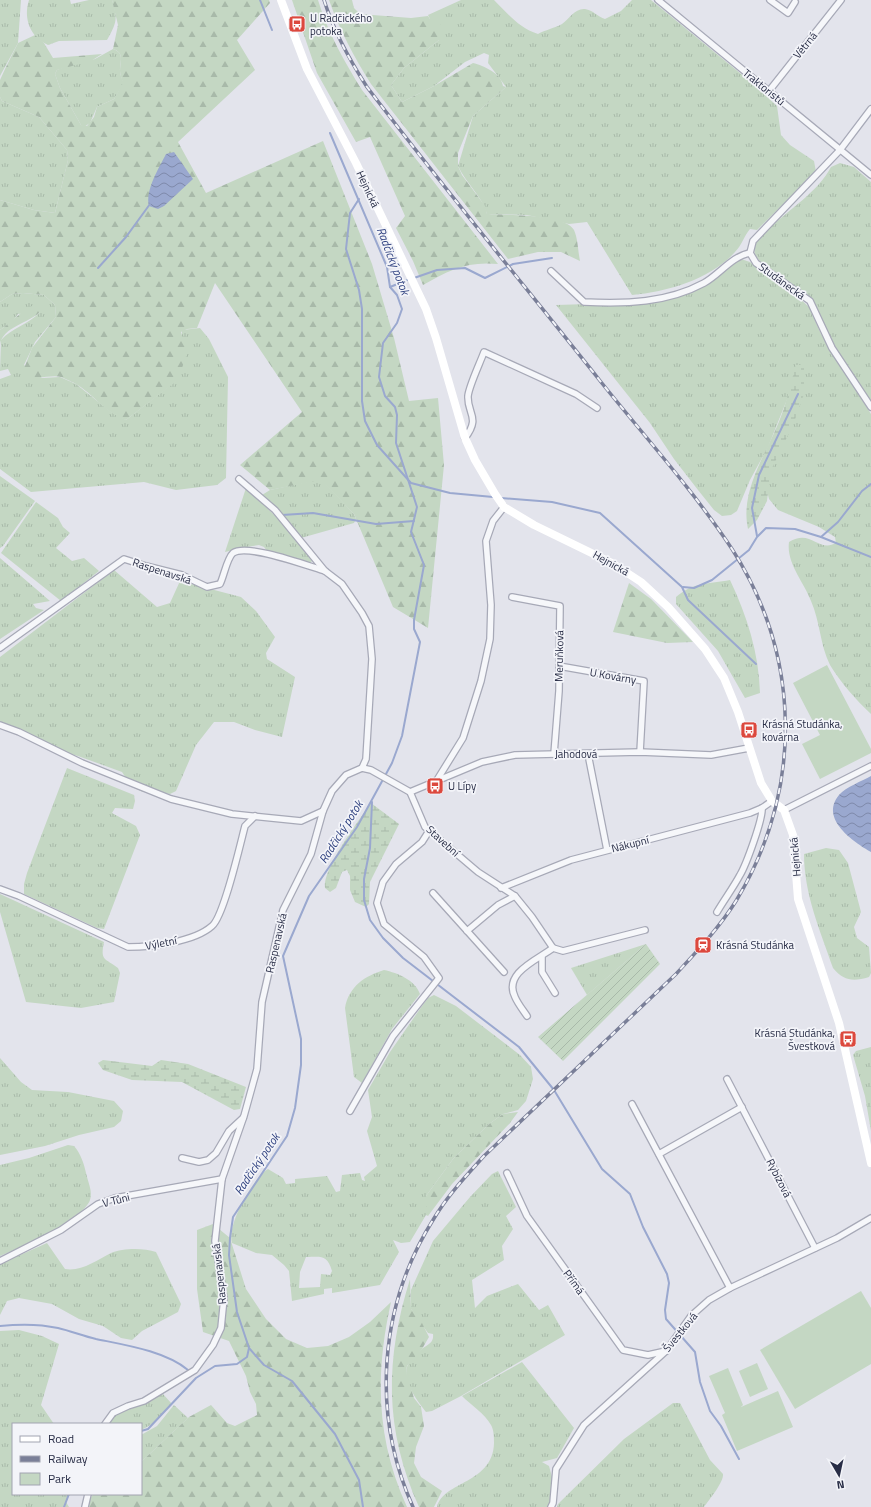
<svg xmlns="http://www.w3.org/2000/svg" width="871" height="1507" font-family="'Titillium Web',sans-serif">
<defs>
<pattern id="grass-tufts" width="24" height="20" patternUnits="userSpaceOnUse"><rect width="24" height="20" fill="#c4d7c3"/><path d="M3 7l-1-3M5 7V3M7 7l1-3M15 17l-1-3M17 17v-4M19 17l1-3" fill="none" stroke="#a8b9a9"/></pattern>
<pattern id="forest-firs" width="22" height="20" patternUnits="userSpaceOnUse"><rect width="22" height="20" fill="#c4d7c3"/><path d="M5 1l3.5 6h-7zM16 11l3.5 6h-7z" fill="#a8b9a9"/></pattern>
<pattern id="wetland-marsh" width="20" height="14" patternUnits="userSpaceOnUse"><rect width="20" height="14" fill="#c4d7c3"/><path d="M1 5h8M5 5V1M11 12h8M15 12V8" fill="none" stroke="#a8b9a9"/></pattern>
<pattern id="garden-furrows" width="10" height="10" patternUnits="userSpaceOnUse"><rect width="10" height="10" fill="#c4d7c3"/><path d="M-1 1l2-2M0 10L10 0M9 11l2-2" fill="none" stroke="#a8b9a9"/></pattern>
<pattern id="water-waves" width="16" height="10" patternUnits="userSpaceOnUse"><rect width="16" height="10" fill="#9aa8cf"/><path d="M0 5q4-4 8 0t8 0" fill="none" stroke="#7e89aa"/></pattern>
</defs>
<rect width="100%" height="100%" fill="#e3e4ec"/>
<g fill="url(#grass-tufts)" fill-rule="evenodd">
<polygon points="0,0 21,0 18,43 0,76"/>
<path d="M29 0H70L71 4 89 0H112C118 18 117 23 107 40L59 41 48 45C30 37 23 18 29 0Z"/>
<path d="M461 0H494C508 14 519 28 538 34 545 30 555 28 562 24 569 19 575 8 585 9 593 10 598 17 605 19L621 11 632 0H651L746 78 777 106 781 135 790 145 814 161 816 172 757 230 750 229C744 236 742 245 735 252 711 279 667 292 632 295L587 222 569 224 527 215 487 214C482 196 466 183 458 166L473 116 506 87 488 63 489 55 484 53 465 62 434 86 402 102 391 85 404 68 439 40 437 19H430L428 15Z"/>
<path d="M113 49C125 53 120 61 120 71 120 75 122 79 124 83L114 99 97 107 90 123 84 127 81 125 60 88 55 74 57 70 62 68 95 59Z"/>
<polygon points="0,97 2,101 39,117 67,150 68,160 55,213 34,210 0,200"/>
<path d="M840 163 854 167 871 182V401C856 380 841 357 829 335 821 322 818 305 807 294 796 284 747 264 755 245 757 239 765 234 769 229 789 209 818 192 831 167Z"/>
<path d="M741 259 750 262 797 296 809 307 821 334 871 414V714C856 700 841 683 830 665 820 645 820 621 811 601 804 582 786 563 789 542 811 528 818 553 836 543L835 537 819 527 778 510 769 499 764 479 801 401 803 382 790 392 768 447 750 480 737 511 731 515 722 516 714 510 698 490 674 459 650 423 556 305 588 304 682 295Z"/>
<path d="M23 293 44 295 55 305 56 317 35 342 24 365 42 378 60 377 76 384 111 412 126 420 177 380 181 367 182 330 200 328 209 339 228 377 226 478 217 485 176 490 144 482 31 492 0 469V379L11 375 8 369 0 371 1 340C12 328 29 324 40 312L18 314 13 321 0 330V302L12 294Z"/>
<polygon points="0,476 35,501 3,546 0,548"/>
<polygon points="321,479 354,514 356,519 354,523 301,538 280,513 262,495 270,490"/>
<polygon points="246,488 288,528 312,561 309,564 267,551 264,547 259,545 247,547 225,552"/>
<polygon points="36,502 58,518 63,527 70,533 56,548 72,561 84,558 99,571 61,601 1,553"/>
<polygon points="0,558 50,601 33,604 36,608 44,610 0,639"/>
<polygon points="114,570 157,607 170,603 180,581 241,597 256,611 275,637 266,653 267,659 295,677 282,737 255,730 234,722 214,722 196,745 176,791 170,794 155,791 143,792 132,787 122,772 78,756 52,749 0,726 0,657"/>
<path d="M730 580C747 616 759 653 760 693L745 698 718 651 676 604V597C693 582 709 584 730 580Z"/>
<polygon points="67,768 134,795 135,801 133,809 115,808 112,813 136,826 140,835 104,929 97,928 24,894 24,884 27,873"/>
<path d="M826 848 839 850 848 863 861 912 854 927 857 938 869 947 871 973 869 977C853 982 844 981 833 968 820 930 804 894 804 854Z"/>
<path d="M0 894 104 942C100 961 105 958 118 968L120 973 114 1002 81 1008 26 1002 0 912Z"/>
<polygon points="646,944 587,995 571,968"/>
<path d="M384 970C398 973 415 980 420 994L392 1029 362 1083 354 1077 345 1008C349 986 365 976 384 970Z"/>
<path d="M434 995 456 1006 520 1055 531 1067 533 1079 526 1101 518 1110 503 1114 489 1124 453 1159 426 1196V1215L410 1242 401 1243 393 1240 399 1252 380 1285 332 1293V1288L324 1289V1294L292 1301 289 1271 284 1265 272 1255 256 1253 232 1243C226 1226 253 1178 268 1169L283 1178 286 1184 295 1183V1179L327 1176 336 1192 340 1191 342 1175 360 1173 362 1180 365 1181 364 1177 377 1166 367 1131 372 1117 368 1090 390 1052 422 1006 428 998ZM306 1257C321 1257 327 1254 332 1271L330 1275 321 1274 320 1287 299 1288 300 1272Z"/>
<polygon points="871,1047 871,1131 865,1096 853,1055 856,1051"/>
<polygon points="0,1058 21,1082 32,1090 68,1092 114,1101 123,1111 121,1121 114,1127 79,1135 45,1146 0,1155"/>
<path d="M68 1145 74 1146C81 1154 84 1164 86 1173 88 1182 93 1192 90 1200 83 1220 20 1248 0 1256V1165L29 1158Z"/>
<path d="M498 1171 516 1207 506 1216 513 1229 502 1246 504 1260 472 1280 475 1308 487 1296 518 1284 539 1310 548 1305 565 1335 461 1396 432 1411 426 1412C418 1402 402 1381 407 1367 409 1361 418 1352 423 1348 429 1344 434 1342 433 1334L428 1333 411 1309V1290L433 1241 470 1197 492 1174Z"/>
<path d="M47 1243 65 1269C81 1272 97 1260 111 1253 123 1248 144 1248 156 1252L181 1304 178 1312 142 1331 132 1340 121 1338 103 1326 79 1319 52 1304 19 1298 7 1301 0 1315V1264Z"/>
<polygon points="19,1330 42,1336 59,1344 41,1405 54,1424 13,1424 13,1494 70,1494 66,1502 69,1507 0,1507 0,1331"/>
<path d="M522 1362 574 1428 557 1458 542 1462 549 1466 552 1477 551 1505 549 1507H437C443 1481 493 1484 494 1443 494 1438 494 1430 491 1425 485 1414 471 1405 462 1396Z"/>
<path d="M163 1394 172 1404C163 1414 154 1425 141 1430V1424H107L116 1413Z"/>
<path d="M673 1403H680L710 1460 723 1474C724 1482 709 1500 704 1507H557L558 1504 624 1439Z"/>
<polygon points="174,1405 188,1418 141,1462 141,1435 157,1426"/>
</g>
<g fill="url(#forest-firs)">
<path d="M112 0H269L270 3 237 40 255 70 178 142 206 193 323 141 372 264 394 338 409 401 438 398 444 465 428 628 393 607 354 514 321 480 270 490 240 465 302 412 215 283 197 328 187 329 181 332 187 353 178 380 126 420C104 413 91 390 70 381 67 380 64 378 61 377 49 374 32 383 23 371L32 348 56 317 55 305 44 295 23 293 12 294 0 302V200L34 210 55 213 68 160 67 150 39 117 2 101 0 97V80L5 69 18 43 35 35 44 43 53 58 102 54 91 61 57 70 55 74 60 88 81 125 87 126 94 117 97 107 114 99 123 83C122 79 120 75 120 71 120 61 125 53 113 49L118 25Z"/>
<path d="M292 0H318C328 33 344 61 362 90L498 264C467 261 449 270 423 285L413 261 396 228 405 216 370 137 356 142 317 73Z"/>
<path d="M329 0H352L354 8 360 14 411 18 428 16 430 19H437L441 22 439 40 404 68 391 85 402 102 434 86 473 63C484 66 501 73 503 86L506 87 473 116 458 153V166L462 175 485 206 487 214C504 215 566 214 574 230 578 239 578 251 580 261L561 252H538L508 259 371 84C354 57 340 31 329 0Z"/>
<path d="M32 306 39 307 40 312C29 323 2 327 0 345V330C12 322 20 312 32 306Z"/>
<polygon points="629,583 651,599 693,642 667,643 613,632"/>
<polygon points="518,1112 510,1123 452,1184 428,1216 426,1215 426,1196 453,1159 489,1124 503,1114"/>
<path d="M213 1224 230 1238 246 1289 266 1319 286 1339 307 1348 328 1346 349 1337 370 1322 391 1302C375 1374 376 1439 407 1507H86L93 1494H141V1462L189 1417 211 1405 227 1423 235 1426 257 1415 256 1404 250 1392 246 1376 229 1341 203 1332 197 1289V1230Z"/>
<path d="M410 1279 411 1309 421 1321 429 1337 422 1349 407 1366 406 1372 414 1398 421 1407 424 1426 416 1447 414 1463 421 1477 442 1491 434 1507H419C384 1429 385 1359 410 1279Z"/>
</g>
<g fill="url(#wetland-marsh)">
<path d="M796 365H804V394L793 425 771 470 767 501 757 520 748 529C740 492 764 457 778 424 786 406 790 385 796 365Z"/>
<path d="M371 803 399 824 370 882 369 904 366 907 355 902 350 890V876L347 870 342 872 336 888 330 892 325 888C322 869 359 820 371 803Z"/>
<polygon points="103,1060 152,1066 161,1060 188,1064 246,1087 240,1109 234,1110 182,1082 132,1080 103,1070 98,1063"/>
</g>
<g fill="#c4d7c3">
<polygon points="827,665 871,749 871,753 820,779 802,744 820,735 793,683"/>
<polygon points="861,1291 871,1308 871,1364 795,1409 760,1350"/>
<polygon points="757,1363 768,1389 750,1397 739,1371"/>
<polygon points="728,1368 743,1405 741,1407 778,1391 793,1427 737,1451 722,1415 725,1413 709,1376"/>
</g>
<polygon fill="url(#garden-furrows)" points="646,944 660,964 563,1061 538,1037"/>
<g fill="url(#water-waves)">
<path d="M174 152 193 179 164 206 158 209 149 206C145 190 159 168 166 154Z"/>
<path d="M871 776V852C854 842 819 819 839 795 846 787 862 781 871 776Z"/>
</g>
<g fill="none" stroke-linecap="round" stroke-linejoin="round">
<g stroke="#9aa8cf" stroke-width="2">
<polyline points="260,0 272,30"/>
<polyline points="330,133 387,267 390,287 397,295 402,309 397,323 383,343 379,377 385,396 395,407 397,415 396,443 417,507 411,532 424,565 414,620 414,629 420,642 402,736 392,763 357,827 309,896 283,956 301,1039 301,1065 295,1108 287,1136 233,1217 230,1238 229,1255 237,1312 249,1348 264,1365 292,1381 335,1434 359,1480 363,1507"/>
<polyline points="359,199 350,213 346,249 359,290 362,309 362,401 365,421 377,445 411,483 450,493 493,497"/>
<polyline points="98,268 126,237 150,204"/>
<polyline points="414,278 437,270 465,268 485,278 513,264 552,258"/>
<polyline points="390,287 410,279"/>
<polyline points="501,498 552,502 600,513 682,587 688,600 756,664"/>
<polyline points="282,515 313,513 376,524 414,521"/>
<polyline points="757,536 752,508 759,475 798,394"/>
<polyline points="821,537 871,557"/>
<polyline points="683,587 694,588 712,580 749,550 757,537 766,528 795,529 821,537 838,522 862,491 871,484"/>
<polyline points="372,802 370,848 364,879 364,900 370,920 383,938 403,958 519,1047 554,1090 602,1169 630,1194 643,1227 667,1274 669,1283 665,1310 666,1319 695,1352 700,1382 710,1411 721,1426 739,1459"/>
<path d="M0 1326C19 1324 40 1324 58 1328 71 1331 83 1336 96 1339 125 1345 165 1351 188 1370"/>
<polyline points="141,1431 148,1429 196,1378 215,1366 237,1364 247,1357 249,1348"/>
<polyline points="64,1507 69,1494"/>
</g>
<g stroke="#a7a9b7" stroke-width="8">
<g id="street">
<polyline points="658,0 871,175"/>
<polyline points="770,0 788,13 795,2"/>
<polyline points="769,91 841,0"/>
<polyline points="871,109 840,150 753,241 750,253 756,263 810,301 832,348 871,407"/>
<path d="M551 271 584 302C626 304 667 303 704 283 720 274 732 256 750 253"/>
<path d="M465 438C481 417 467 414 468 396 469 386 480 363 484 352L576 394 597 408"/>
<polyline points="512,597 560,606 559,691 554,754"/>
<path d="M0 648 124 559 146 566 182 575 207 587 220 584C224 576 227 558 233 553 247 543 308 566 325 571"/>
<polyline points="559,666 644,681 640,752"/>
<polyline points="0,725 19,732 82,763 171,799 232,814 301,821 323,811"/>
<polyline points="588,754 607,850"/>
<polyline points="362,768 371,770 410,792 425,827 478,872 515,896 532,917 553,948 563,951 645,930"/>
<polyline points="437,780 463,738 481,681 490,639 491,605 486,541 493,521 504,507"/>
<polyline points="410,792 482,762 515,755 640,752 711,755 749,748"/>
<polyline points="784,810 871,766"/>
<polyline points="501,888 571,860 750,813 762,808 772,801"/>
<path d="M0 889 19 896 128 947C152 947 194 942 212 926 224 916 240 845 245 826L255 816"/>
<polyline points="433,893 504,972"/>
<path d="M717 912C724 900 733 888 740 875 746 865 763 819 762 808"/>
<polyline points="467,931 498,905 515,896"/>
<polyline points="542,957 542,972 555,993"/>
<path d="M527 1016C523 1010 518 1004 515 997 503 973 537 960 553 948"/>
<polyline points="727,1079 815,1248"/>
<polyline points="632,1104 730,1288"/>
<polyline points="350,1111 393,1036 439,978 424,957 384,924 377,903 383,882 396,864 422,842 429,831"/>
<polyline points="659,1154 742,1107"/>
<polyline points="182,1158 199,1162 208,1160 216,1153 229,1131 243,1118"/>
<polyline points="507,1173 527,1216 623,1350 648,1355 666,1351"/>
<polyline points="0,1261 61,1230 98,1204 115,1198 222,1179"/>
<polyline points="105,1424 113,1413 128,1406 144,1401 195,1370 213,1345 221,1328 224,1298 215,1241 222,1179 244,1116 257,1069 262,1002 283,910 311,854 323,811 332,791 346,775 362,768 366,759 372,659 369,626 362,613 342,584 325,571 275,510 239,479"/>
<polyline points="85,1507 88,1494"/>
<polyline points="551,1507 553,1503 556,1469 584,1425 666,1351 691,1316 709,1300 730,1288 837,1238 871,1218"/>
</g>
</g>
<use href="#street" stroke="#f6f7fa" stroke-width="5.5"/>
<polyline stroke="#fff" stroke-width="8" points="281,0 307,69 356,163 426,309 436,338 465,438 475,460 495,494 504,507 534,525 612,563 641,582 668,607 705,649 724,678 738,712 761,783 772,801 784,810 793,835 798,899 839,1023 871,1163"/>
<g stroke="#7a7f98" stroke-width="3.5">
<path id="rail" d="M324 0C334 32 349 59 367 87 443 187 523 284 601 382 645 437 693 490 732 549 802 658 803 790 736 901 719 928 697 951 676 974L484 1156C466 1176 447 1196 433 1220 379 1306 371 1414 413 1507"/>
</g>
<use href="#rail" stroke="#f3f4f9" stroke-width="2" stroke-dasharray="6" stroke-linecap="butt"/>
</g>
<defs>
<g id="bus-square" transform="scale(0.9)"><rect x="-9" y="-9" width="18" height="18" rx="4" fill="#dc483d" stroke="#f3f4f9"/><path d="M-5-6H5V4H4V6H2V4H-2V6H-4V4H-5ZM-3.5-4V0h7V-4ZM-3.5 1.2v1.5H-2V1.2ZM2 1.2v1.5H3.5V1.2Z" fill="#fff"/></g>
<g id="station-square" transform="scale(0.9)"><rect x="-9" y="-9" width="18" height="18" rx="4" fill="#dc483d" stroke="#f3f4f9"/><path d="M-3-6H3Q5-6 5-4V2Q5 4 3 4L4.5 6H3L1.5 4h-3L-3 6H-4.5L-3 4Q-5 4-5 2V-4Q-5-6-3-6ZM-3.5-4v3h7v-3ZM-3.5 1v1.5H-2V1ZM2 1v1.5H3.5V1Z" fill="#fff"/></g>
</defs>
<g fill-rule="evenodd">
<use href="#bus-square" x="297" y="24"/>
<use href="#bus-square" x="749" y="730"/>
<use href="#bus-square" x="435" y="786"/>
<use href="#station-square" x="703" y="945"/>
<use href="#bus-square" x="848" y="1039"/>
</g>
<g text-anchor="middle" stroke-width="3.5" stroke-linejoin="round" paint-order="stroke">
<g font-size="11" fill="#282d46" stroke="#f3f4f9" text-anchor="start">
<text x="310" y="22">U Radčického<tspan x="310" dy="13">potoka</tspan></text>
<text x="762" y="728">Krásná Studánka,<tspan x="762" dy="13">kovárna</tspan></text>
<text x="448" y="790">U Lípy</text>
<text x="716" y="949">Krásná Studánka</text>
<text x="835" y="1037" text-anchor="end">Krásná Studánka,<tspan x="835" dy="13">Švestková</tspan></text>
</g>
<g font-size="11" fill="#282d46" stroke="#f3f4f9">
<text transform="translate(805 45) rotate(-51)" y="4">Větrná</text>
<text transform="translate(764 87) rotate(39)" y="4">Traktoristů</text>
<text transform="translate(368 189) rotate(65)" y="4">Hejnická</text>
<text transform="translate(782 281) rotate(36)" y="4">Studánecká</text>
<text transform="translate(611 563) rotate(29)" y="4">Hejnická</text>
<text transform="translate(162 571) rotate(18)" y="4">Raspenavská</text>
<text transform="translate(559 656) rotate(-89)" y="4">Meruňková</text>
<text transform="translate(613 676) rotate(10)" y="4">U Kovárny</text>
<text x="576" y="758">Jahodová</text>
<text transform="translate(443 841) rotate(42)" y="4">Stavební</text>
<text transform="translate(630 844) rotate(-14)" y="4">Nákupní</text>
<text transform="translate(795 857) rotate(-95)" y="4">Hejnická</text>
<text transform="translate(161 943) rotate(-11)" y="4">Výletní</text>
<text transform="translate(276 943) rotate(-77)" y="4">Raspenavská</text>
<text transform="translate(779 1178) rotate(63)" y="4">Rybízová</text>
<text transform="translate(116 1200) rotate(-14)" y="4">V Tůni</text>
<text transform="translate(219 1274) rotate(-96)" y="4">Raspenavská</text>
<text transform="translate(574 1282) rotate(54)" y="4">Přímá</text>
<text transform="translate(680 1332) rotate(-51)" y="4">Švestková</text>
</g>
<g font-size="12" font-style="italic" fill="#2e407f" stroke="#f3f4f9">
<text transform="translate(393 261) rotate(69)" y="4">Radčický potok</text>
<text transform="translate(341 832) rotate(-58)" y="4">Radčický potok</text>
<text transform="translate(257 1164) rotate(-56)" y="4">Radčický potok</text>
</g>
</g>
<rect x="12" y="1423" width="130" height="72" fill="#f3f4f9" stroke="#a2a4b1"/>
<rect x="20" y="1436" width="20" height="6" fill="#ffffff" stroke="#a2a4b1"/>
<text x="48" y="1443" font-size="12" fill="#282d46">Road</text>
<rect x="20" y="1456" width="20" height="6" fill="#7a7f98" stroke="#a2a4b1"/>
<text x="48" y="1463" font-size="12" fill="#282d46">Railway</text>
<rect x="20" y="1473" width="20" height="12" fill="#c4d7c3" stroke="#a2a4b1"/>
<text x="48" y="1483" font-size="12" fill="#282d46">Park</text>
<g transform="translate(839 1475) rotate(171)" stroke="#f3f4f9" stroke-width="3" paint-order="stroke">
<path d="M0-3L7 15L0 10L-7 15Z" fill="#282d46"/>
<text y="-6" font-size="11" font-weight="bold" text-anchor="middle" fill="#282d46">N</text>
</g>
</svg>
